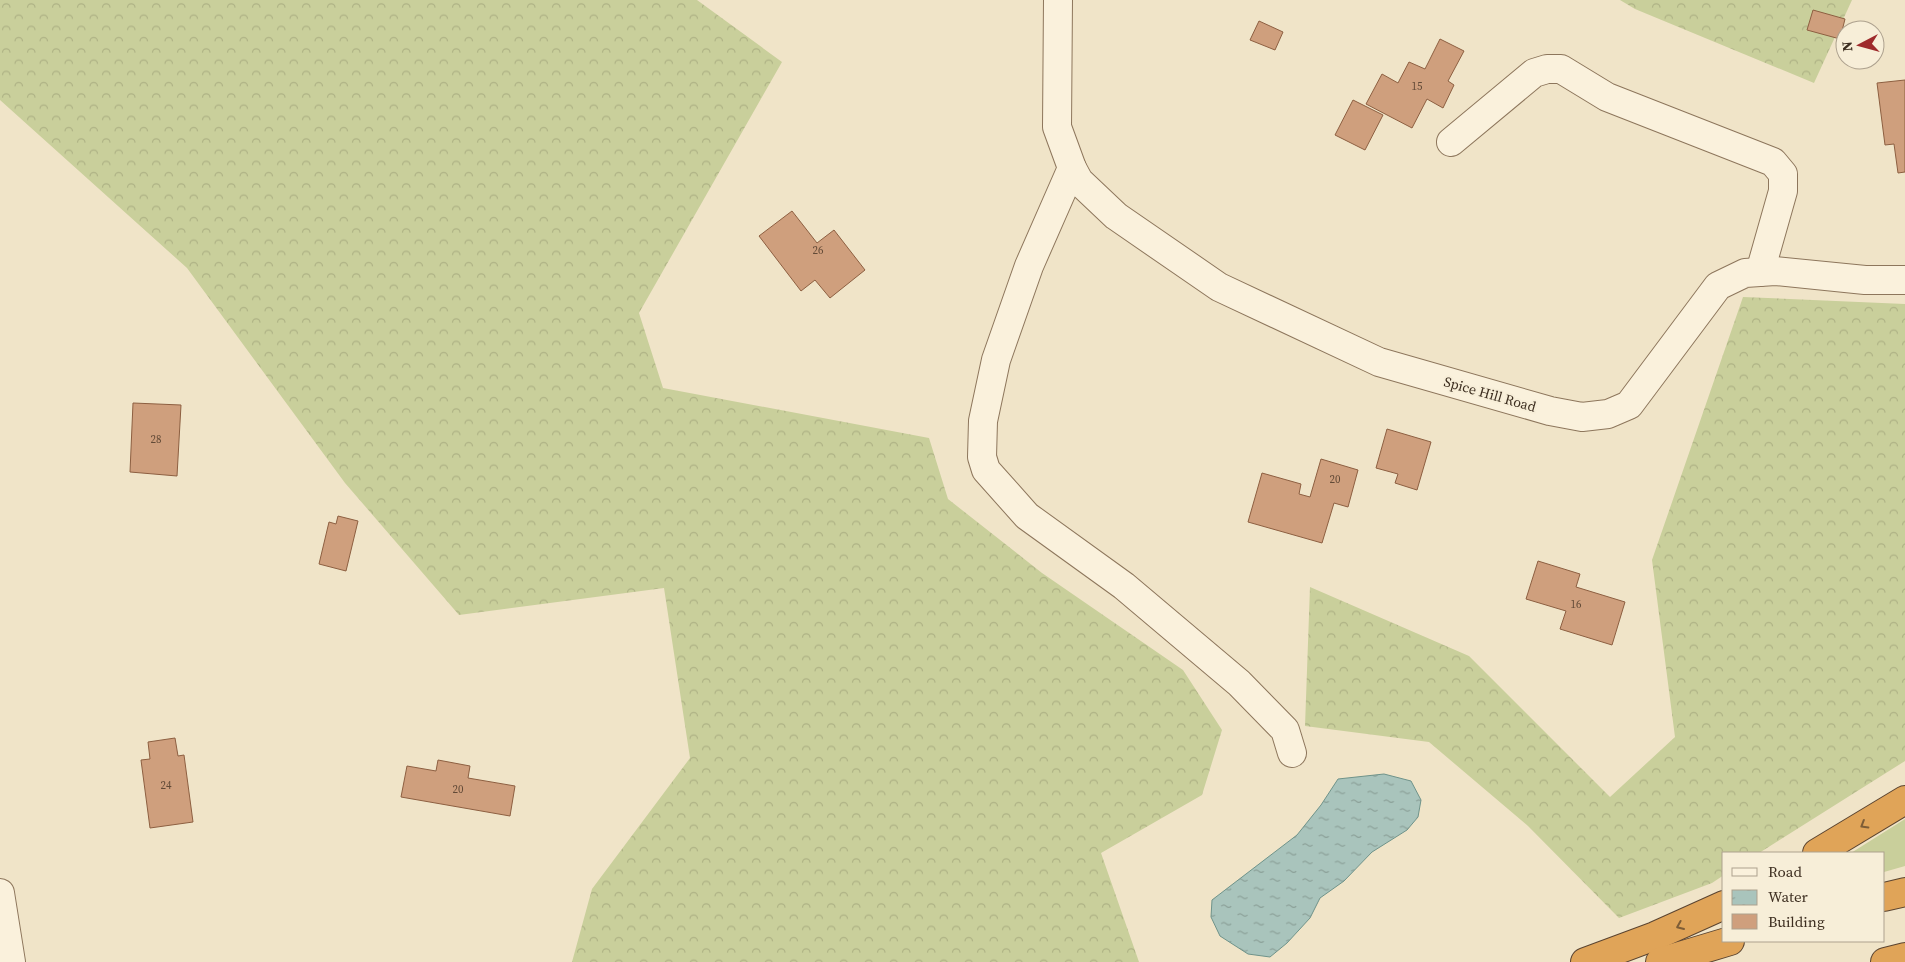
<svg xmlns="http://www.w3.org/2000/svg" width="1905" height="962" font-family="'Source Serif 4',serif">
<defs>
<pattern id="forest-crowns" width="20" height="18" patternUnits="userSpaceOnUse" patternTransform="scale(1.25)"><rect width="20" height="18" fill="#c9cf9b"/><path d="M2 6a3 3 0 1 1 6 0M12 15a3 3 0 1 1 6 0" fill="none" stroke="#aeb285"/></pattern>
<pattern id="water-ripples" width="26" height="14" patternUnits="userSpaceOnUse" patternTransform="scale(1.25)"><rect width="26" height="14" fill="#a9c4bc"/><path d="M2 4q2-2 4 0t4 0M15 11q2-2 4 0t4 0" fill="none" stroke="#8ba098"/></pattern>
</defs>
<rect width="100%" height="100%" fill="#f0e4c8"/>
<polygon fill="#c9cf9b" points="1905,819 1905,866 1884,872 1884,853 1851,853"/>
<g fill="url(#forest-crowns)">
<polygon points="0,0 697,0 782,62 639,313 663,388 929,438 948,499 1042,573 1183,670 1222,730 1202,795 1101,853 1139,962 572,962 592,889 690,758 664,588 459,615 345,483 187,268 0,100"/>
<polygon points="1620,0 1852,0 1814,83 1635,9"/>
<polygon points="1743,297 1905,304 1905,761 1759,853 1724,853 1724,875 1712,883 1619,918 1528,826 1429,742 1305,726 1310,587 1469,656 1610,797 1675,737 1652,560"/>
</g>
<polygon fill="url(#water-ripples)" stroke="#6f938a" points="1384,774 1411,781 1421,800 1418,817 1407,830 1372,852 1344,881 1320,898 1310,918 1287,943 1270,957 1248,954 1220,936 1211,917 1212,900 1297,835 1321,805 1338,779"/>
<g fill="#cf9f7d" stroke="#8d5f41">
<polygon points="1813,10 1845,19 1840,39 1807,30"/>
<polygon points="1259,21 1283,32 1275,50 1250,40"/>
<polygon points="1440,39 1464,51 1448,81 1454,85 1443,108 1427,99 1412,128 1366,104 1382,74 1398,83 1409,62 1425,69"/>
<polygon points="1905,80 1905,172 1898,173 1894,144 1885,145 1877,83"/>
<polygon points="1353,100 1383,115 1365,150 1335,135"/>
<polygon points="792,211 817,243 834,230 865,270 830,298 815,280 801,291 759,236"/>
<polygon points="133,403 181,405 177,476 130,472"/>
<polygon points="1387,429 1431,442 1417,490 1395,483 1398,474 1376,468"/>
<polygon points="1321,459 1358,470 1348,507 1334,503 1322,543 1248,522 1262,473 1301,484 1299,494 1310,497"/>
<polygon points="338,516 358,521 346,571 319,564 329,522 336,524"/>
<polygon points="1538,561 1580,574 1576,587 1625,602 1612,645 1560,629 1566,611 1526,599"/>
<polygon points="175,738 178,756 184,755 193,822 150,828 141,760 150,759 148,742"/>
<polygon points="438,760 470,766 468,778 515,786 510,816 401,797 407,766 436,771"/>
</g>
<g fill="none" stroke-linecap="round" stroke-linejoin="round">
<g stroke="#8d765c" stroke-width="30">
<g id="minor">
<polyline points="1058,0 1057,127 1072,168 1029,266 996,360 983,421 982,457 986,470 1027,516 1124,586 1239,683 1285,730 1292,753"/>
<polyline points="1451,142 1534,73 1547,69 1561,69 1607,97 1773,162 1783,174 1783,191 1760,272"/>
<polyline points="1072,168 1079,181 1116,216 1219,287 1379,362 1550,411 1582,417 1608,414 1629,405 1718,286 1745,273 1775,271 1865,280 1905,280"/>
<polyline points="0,893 11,962"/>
</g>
</g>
<g stroke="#5b4430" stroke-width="30">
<g id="highway">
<polyline points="1817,853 1905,800"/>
<polyline points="1884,897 1905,892"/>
<polyline points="1585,962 1655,936 1724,905"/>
<polyline points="1660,962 1730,941"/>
<polyline points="1885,962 1905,957"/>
</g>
</g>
<use href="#minor" stroke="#faf1dc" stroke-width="28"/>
<use href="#highway" stroke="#e0a458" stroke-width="28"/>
</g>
<defs><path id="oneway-chevron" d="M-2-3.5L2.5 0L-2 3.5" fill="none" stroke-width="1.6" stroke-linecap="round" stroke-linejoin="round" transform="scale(1.25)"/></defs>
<g stroke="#7e5d36">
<use href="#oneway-chevron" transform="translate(1864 825) rotate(149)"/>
<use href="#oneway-chevron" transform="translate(1680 926) rotate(157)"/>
</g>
<g text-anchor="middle" stroke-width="4" stroke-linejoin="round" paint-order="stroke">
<g font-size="11" fill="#624a37">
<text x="1417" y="90">15</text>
<text x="818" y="254">26</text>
<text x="156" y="443">28</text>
<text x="1335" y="483">20</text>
<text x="1576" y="608">16</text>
<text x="166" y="789">24</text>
<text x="458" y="793">20</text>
</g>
<g font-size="14" fill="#3d2e20" stroke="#f7eed8">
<text transform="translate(1490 394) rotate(16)" y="5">Spice Hill Road</text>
</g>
</g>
<rect x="1722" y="852" width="162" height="90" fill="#f7eed8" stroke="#ada18e"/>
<rect x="1732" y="868" width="25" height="8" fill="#faf1dc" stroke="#ada18e"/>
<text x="1768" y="877" font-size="15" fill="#3d2e20">Road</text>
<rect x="1732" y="890" width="25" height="15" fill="url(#water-ripples)" stroke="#ada18e"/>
<text x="1768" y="902" font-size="15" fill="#3d2e20">Water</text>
<rect x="1732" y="914" width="25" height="15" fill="#cf9f7d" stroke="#ada18e"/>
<text x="1768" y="927" font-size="15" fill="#3d2e20">Building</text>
<g transform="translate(1860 45) rotate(264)"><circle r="24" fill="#f7eed8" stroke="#ada18e"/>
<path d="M0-4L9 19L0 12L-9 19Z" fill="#9e2a2b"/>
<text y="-8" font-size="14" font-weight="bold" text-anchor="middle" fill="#3d2e20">N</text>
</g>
</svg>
